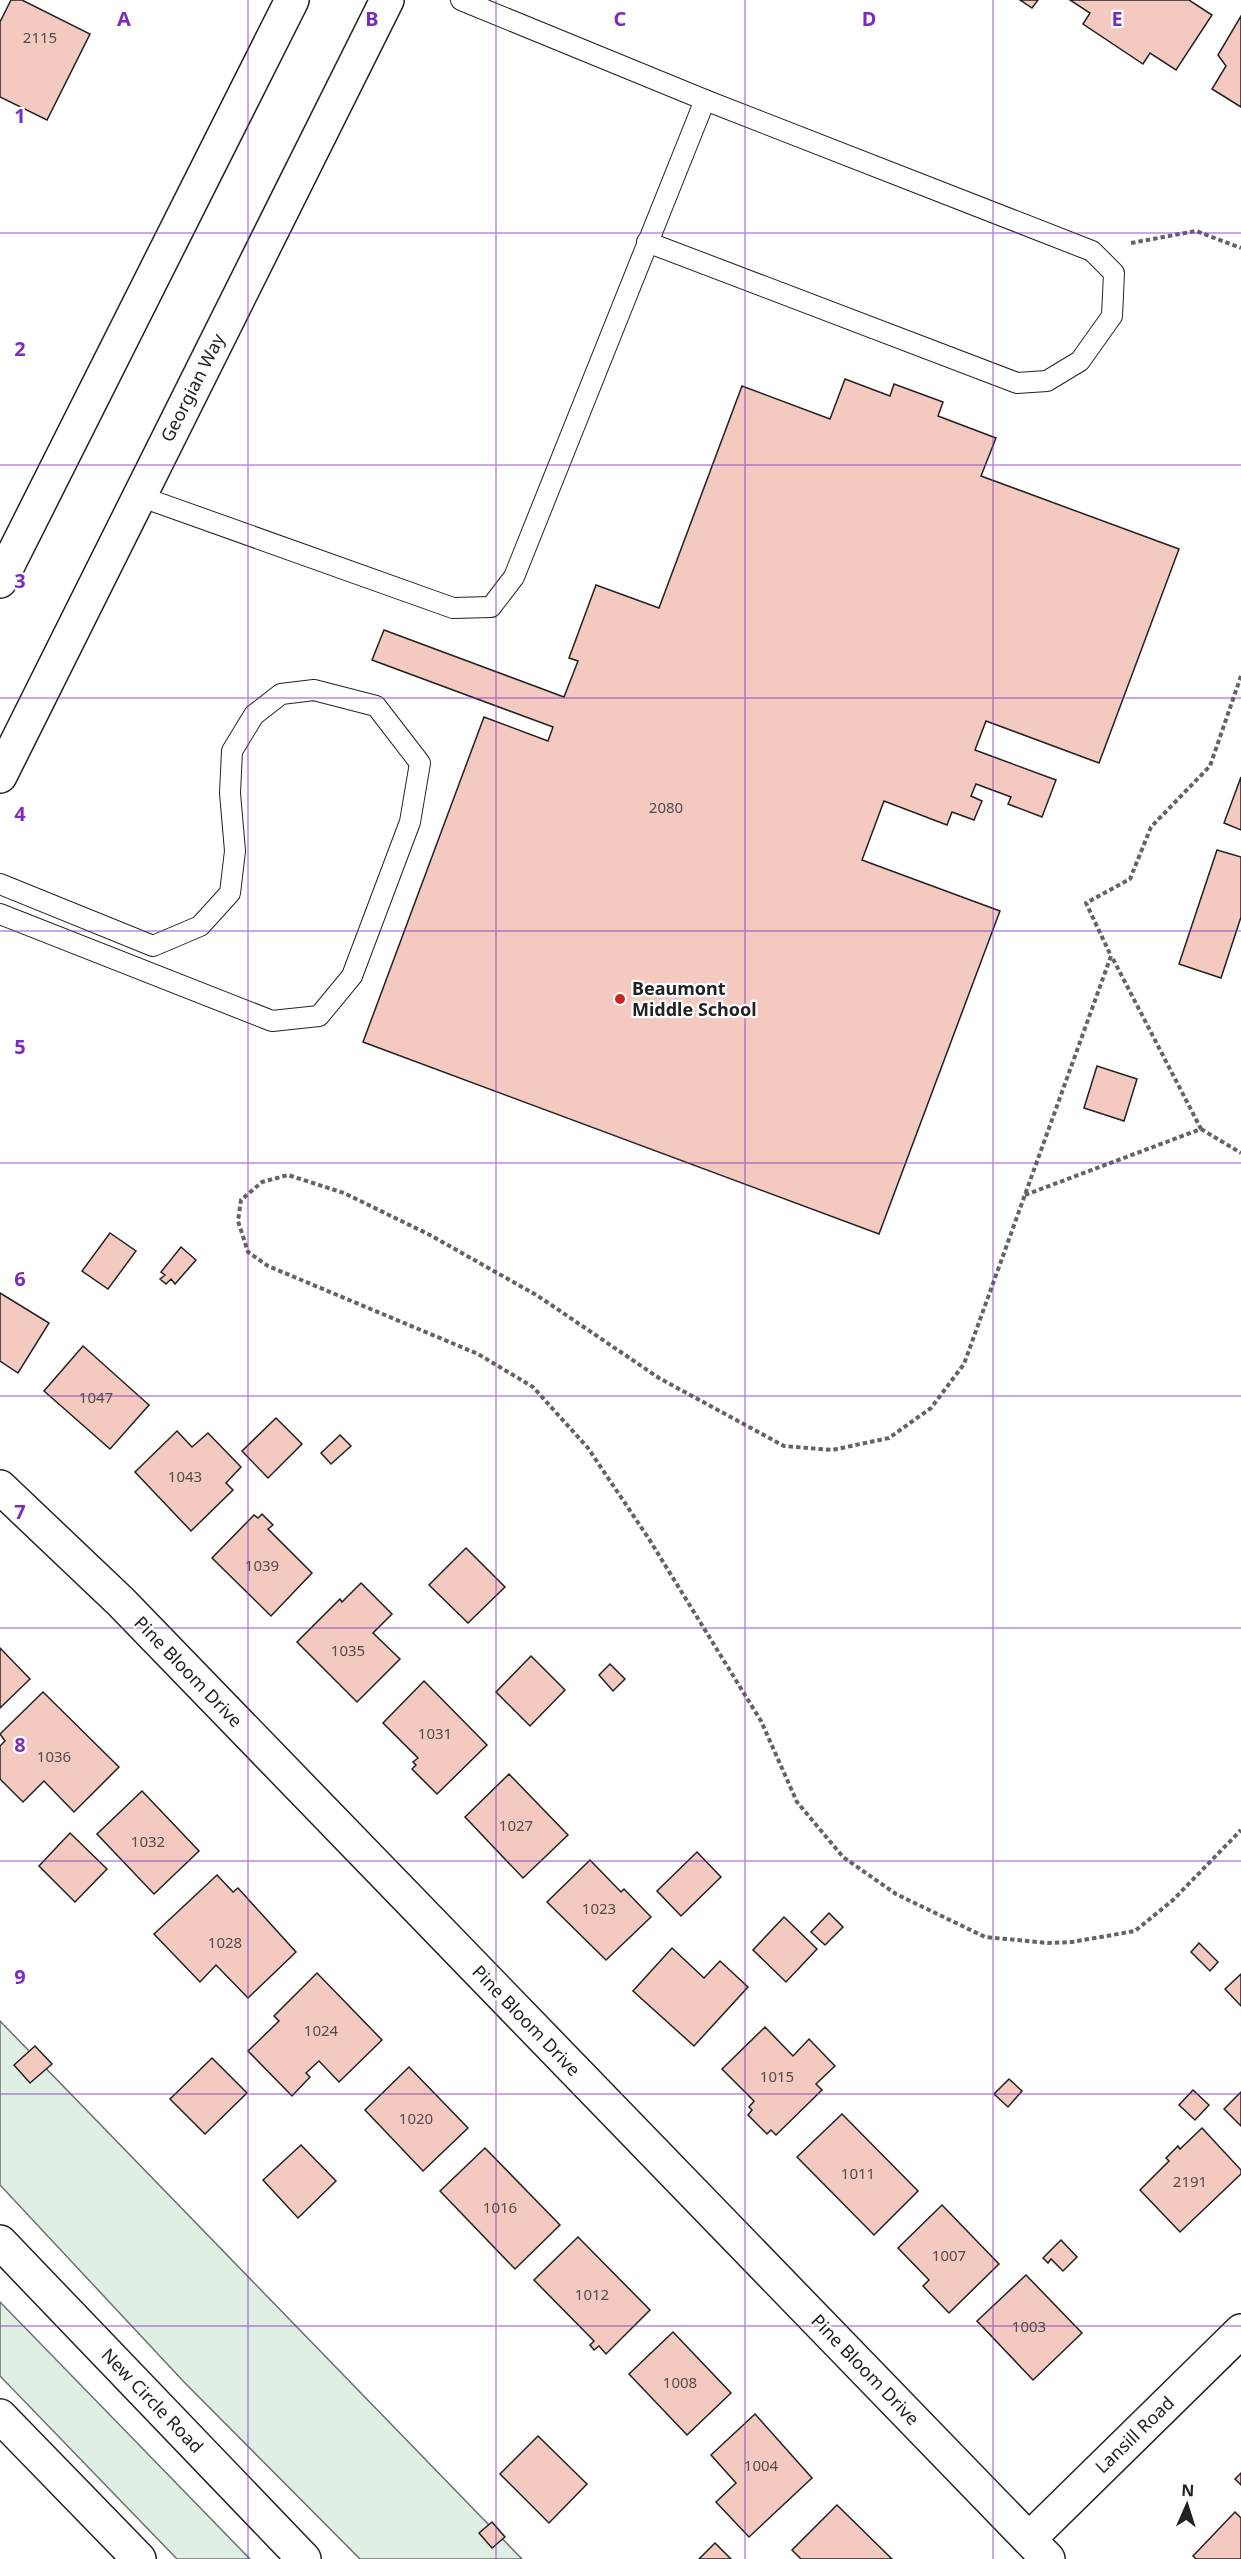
<svg xmlns="http://www.w3.org/2000/svg" width="1241" height="2559" font-family="'Noto Sans',sans-serif">
<rect width="100%" height="100%" fill="#fff"/>
<g fill="#e0efe3" stroke="#6f6f6f" stroke-width="1.5">
<polygon points="0,2021 522,2559 360,2559 184,2382 0,2185"/>
<polygon points="0,2302 250,2559 177,2559 0,2376"/>
</g>
<g fill="#f3c9c0" stroke="#222" stroke-width="1.5">
<polygon points="11,0 22,0 90,34 47,120 0,97 0,22"/>
<polygon points="1020,0 1038,0 1032,8"/>
<polygon points="1070,0 1189,0 1212,15 1176,70 1150,53 1143,64 1083,24 1090,13"/>
<polygon points="1241,16 1241,107 1212,89 1226,66 1218,55"/>
<polygon points="845,379 890,396 894,384 943,402 938,416 996,438 981,476 1179,549 1099,763 986,721 975,750 1056,780 1042,817 1008,804 1011,797 976,784 971,796 982,801 974,820 952,812 947,825 884,801 862,860 1000,911 879,1234 363,1042 484,717 548,741 553,727 372,660 384,630 564,697 578,661 569,658 596,585 659,608 742,386 830,419"/>
<polygon points="1241,777 1241,830 1224,823"/>
<polygon points="1217,850 1241,857 1241,917 1221,978 1179,964"/>
<polygon points="1097,1066 1137,1079 1124,1121 1084,1108"/>
<polygon points="110,1233 136,1251 108,1289 82,1271"/>
<polygon points="181,1247 196,1260 175,1284 171,1279 166,1284 160,1279 165,1275 161,1272"/>
<polygon points="0,1293 49,1323 18,1373 0,1361"/>
<polygon points="83,1346 149,1405 110,1449 44,1391"/>
<polygon points="276,1418 302,1444 268,1478 242,1451"/>
<polygon points="177,1431 192,1447 208,1433 241,1467 226,1483 233,1490 191,1531 135,1472"/>
<polygon points="340,1435 351,1446 331,1464 321,1453"/>
<polygon points="262,1514 273,1525 268,1529 312,1573 271,1616 212,1558 254,1515 258,1518"/>
<polygon points="466,1548 505,1587 468,1623 429,1585"/>
<polygon points="361,1583 392,1614 373,1633 400,1659 357,1702 297,1642 340,1599 342,1602"/>
<polygon points="0,1648 30,1679 0,1708"/>
<polygon points="531,1656 565,1690 530,1726 496,1692"/>
<polygon points="610,1664 625,1679 613,1691 599,1675"/>
<polygon points="424,1681 487,1745 437,1794 412,1769 416,1765 413,1762 418,1758 383,1723"/>
<polygon points="43,1692 119,1767 74,1812 44,1781 23,1802 0,1779 0,1746 5,1741 0,1734"/>
<polygon points="509,1774 568,1835 523,1878 465,1817"/>
<polygon points="142,1791 199,1851 154,1894 97,1834"/>
<polygon points="70,1833 107,1869 75,1902 39,1866"/>
<polygon points="697,1852 721,1877 681,1916 657,1891"/>
<polygon points="590,1860 621,1892 624,1889 651,1917 606,1960 547,1902"/>
<polygon points="217,1875 233,1892 238,1888 296,1952 248,1998 216,1965 200,1982 154,1934"/>
<polygon points="829,1913 843,1927 825,1945 811,1932"/>
<polygon points="784,1917 817,1949 786,1982 753,1950"/>
<polygon points="1199,1943 1218,1962 1210,1971 1191,1952"/>
<polygon points="672,1948 704,1978 720,1961 748,1987 694,2046 633,1991"/>
<polygon points="317,1973 382,2040 339,2082 319,2061 306,2073 310,2077 292,2096 248,2051 279,2021 274,2016"/>
<polygon points="1241,1974 1241,2006 1225,1989"/>
<polygon points="765,2027 793,2056 809,2039 835,2066 816,2084 822,2090 776,2135 771,2130 767,2134 748,2115 752,2110 749,2107 754,2101 722,2069"/>
<polygon points="35,2046 52,2064 30,2083 14,2065"/>
<polygon points="212,2058 247,2093 205,2134 170,2099"/>
<polygon points="409,2067 468,2128 423,2171 365,2110"/>
<polygon points="1009,2079 1022,2091 1008,2107 994,2094"/>
<polygon points="1193,2090 1209,2105 1195,2120 1179,2105"/>
<polygon points="1241,2092 1241,2126 1224,2109"/>
<polygon points="842,2114 918,2191 874,2235 797,2157"/>
<polygon points="1202,2128 1241,2170 1241,2174 1180,2232 1140,2190 1169,2161 1166,2158 1178,2146 1180,2149"/>
<polygon points="301,2145 336,2181 298,2218 263,2180"/>
<polygon points="485,2148 560,2225 515,2269 440,2191"/>
<polygon points="942,2205 999,2264 949,2313 923,2286 929,2280 898,2248"/>
<polygon points="578,2237 650,2310 606,2354 599,2346 594,2350 590,2345 594,2341 534,2280"/>
<polygon points="1061,2240 1077,2257 1063,2271 1051,2259 1048,2263 1043,2258"/>
<polygon points="1026,2275 1082,2333 1033,2380 977,2321"/>
<polygon points="673,2332 731,2393 687,2435 629,2374"/>
<polygon points="755,2414 812,2478 749,2537 716,2502 736,2483 711,2455"/>
<polygon points="538,2436 587,2484 549,2523 500,2474"/>
<polygon points="1241,2473 1241,2485 1235,2479"/>
<polygon points="837,2505 892,2559 801,2559 792,2550"/>
<polygon points="1235,2512 1241,2518 1241,2559 1196,2559 1193,2556"/>
<polygon points="492,2522 505,2537 492,2548 479,2533"/>
<polygon points="715,2543 731,2559 699,2559"/>
</g>
<g fill="none" stroke-linecap="round" stroke-linejoin="round">
<g stroke="#222" stroke-width="22">
<g id="lane">
<polyline points="647,242 1017,383 1047,381 1080,361 1112,316 1114,273 1092,251 705,100"/>
<polyline points="139,496 453,608 491,607 514,577 705,100 461,0"/>
<polyline points="0,884 153,946 200,926 230,893 235,851 230,793 232,751 254,715 281,694 314,690 376,706 420,763 410,822 352,976 319,1016 272,1021 0,914"/>
</g>
</g>
<g stroke="#222" stroke-width="36">
<g id="street">
<polyline points="0,581 292,0"/>
<polyline points="0,776 387,0"/>
<polyline points="0,1487 121,1602 1048,2559"/>
<polyline points="1029,2539 1241,2331"/>
</g>
</g>
<g stroke="#222" stroke-width="36">
<g id="highway">
<polyline points="0,2242 304,2559"/>
<polyline points="0,2416 139,2559"/>
</g>
</g>
<g stroke="#646464" stroke-width="4" stroke-dasharray="4.5 3" stroke-linecap="butt">
<polyline points="1131,243 1196,231 1241,248"/>
<polyline points="1241,676 1210,766 1151,827 1130,879 1086,903 1111,956 964,1364 931,1408 889,1438 832,1450 784,1446 659,1378 538,1296 430,1235 344,1193 288,1175 262,1182 241,1200 238,1221 248,1252 268,1266 478,1354 533,1387 588,1448 649,1539 761,1721 797,1802 843,1857 896,1894 985,1937 1048,1943 1072,1942 1135,1931 1173,1900 1241,1830"/>
<polyline points="1201,1129 1241,1153"/>
<polyline points="1025,1195 1201,1129 1112,957"/>
</g>
<use href="#lane" stroke="#fff" stroke-width="20"/>
<use href="#street" stroke="#fff" stroke-width="33"/>
<use href="#highway" stroke="#fff" stroke-width="33"/>
</g>
<path fill="none" stroke="#7b2cbf" stroke-width="1.5" stroke-opacity="0.55" d="M248 0V2559M496 0V2559M745 0V2559M993 0V2559M0 233H1241M0 465H1241M0 698H1241M0 931H1241M0 1163H1241M0 1396H1241M0 1628H1241M0 1861H1241M0 2094H1241M0 2326H1241"/>
<circle fill="#c62828" stroke="#fff" stroke-width="2" cx="620" cy="999" r="6"/>
<g text-anchor="middle" stroke-width="4.5" stroke-linejoin="round" paint-order="stroke">
<g font-size="15" fill="#564c4a">
<text x="40" y="43">2115</text>
<text x="666" y="813">2080</text>
<text x="96" y="1403">1047</text>
<text x="185" y="1482">1043</text>
<text x="262" y="1571">1039</text>
<text x="348" y="1656">1035</text>
<text x="435" y="1739">1031</text>
<text x="54" y="1762">1036</text>
<text x="516" y="1831">1027</text>
<text x="148" y="1847">1032</text>
<text x="599" y="1914">1023</text>
<text x="225" y="1948">1028</text>
<text x="321" y="2036">1024</text>
<text x="777" y="2082">1015</text>
<text x="416" y="2124">1020</text>
<text x="858" y="2179">1011</text>
<text x="1190" y="2187">2191</text>
<text x="500" y="2213">1016</text>
<text x="949" y="2261">1007</text>
<text x="592" y="2300">1012</text>
<text x="1029" y="2332">1003</text>
<text x="680" y="2388">1008</text>
<text x="761" y="2471">1004</text>
</g>
<g font-size="18" fill="#222" stroke="#fff">
<text transform="translate(193 388) rotate(-63)" y="6">Georgian Way</text>
<text transform="translate(188 1672) rotate(46)" y="6">Pine Bloom Drive</text>
<text transform="translate(526 2021) rotate(46)" y="6">Pine Bloom Drive</text>
<text transform="translate(865 2370) rotate(46)" y="6">Pine Bloom Drive</text>
<text transform="translate(152 2401) rotate(46)" y="6">New Circle Road</text>
<text transform="translate(1135 2435) rotate(-44)" y="6">Lansill Road</text>
</g>
<g font-size="18" font-weight="bold" fill="#222" stroke="#fff" text-anchor="start">
<text x="632" y="995">Beaumont<tspan x="632" dy="21">Middle School</tspan></text>
</g>
</g>
<g font-size="20" text-anchor="middle" font-weight="bold" fill="#7b2cbf" stroke="#fff" stroke-width="4.5" stroke-linejoin="round" paint-order="stroke">
<text x="124" y="26">A</text>
<text x="372" y="26">B</text>
<text x="620" y="26">C</text>
<text x="869" y="26">D</text>
<text x="1117" y="26">E</text>
<text x="20" y="123">1</text>
<text x="20" y="356">2</text>
<text x="20" y="588">3</text>
<text x="20" y="821">4</text>
<text x="20" y="1054">5</text>
<text x="20" y="1286">6</text>
<text x="20" y="1519">7</text>
<text x="20" y="1752">8</text>
<text x="20" y="1984">9</text>
</g>
<g transform="translate(1187 2505) rotate(3)" stroke="#ffffff" stroke-width="4.5" paint-order="stroke">
<path d="M0-4.5L10 22L0 15L-10 22Z" fill="#222222"/>
<text y="-9" font-size="16" font-weight="bold" text-anchor="middle" fill="#222222">N</text>
</g>
</svg>
